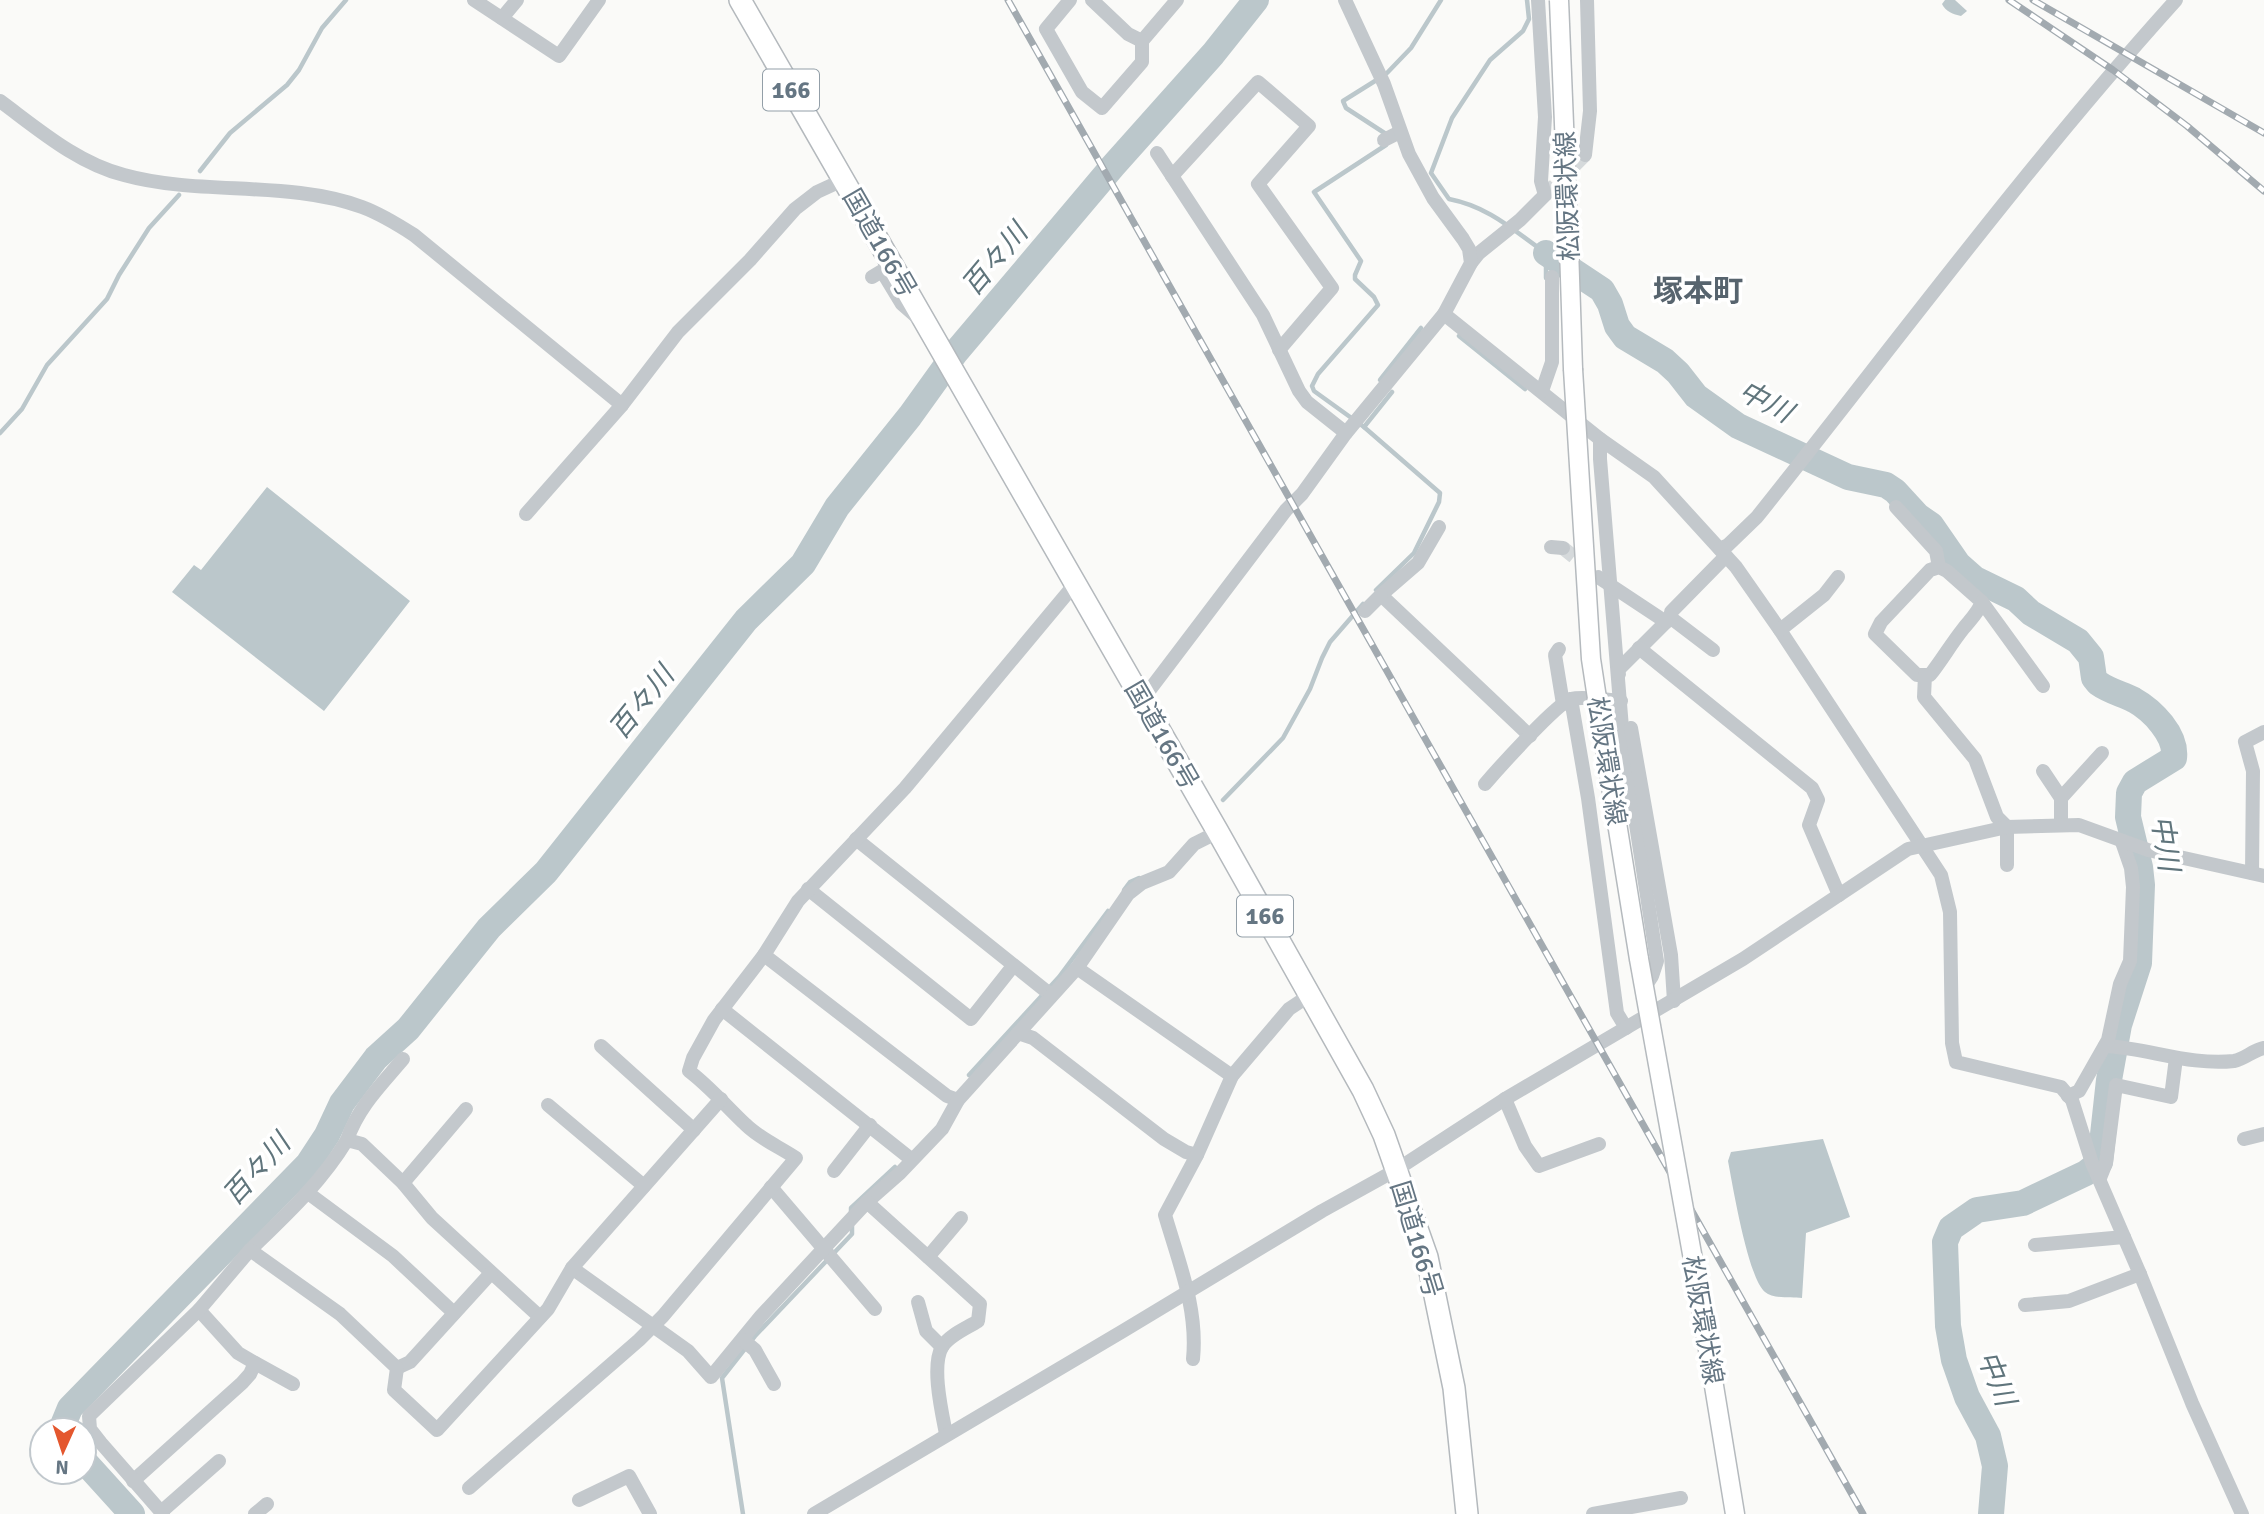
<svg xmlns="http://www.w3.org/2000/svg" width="2264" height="1514" font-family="Signika,'Noto Sans JP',sans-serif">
<rect width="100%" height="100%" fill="#fafaf8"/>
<g fill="#bbc7cb">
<path d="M1945 0H1955L1967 11 1961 16C1953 14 1946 12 1942 4Z"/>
<polygon points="267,487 410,601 324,711 172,592 194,565 201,570"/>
<path d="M1823 1139 1850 1217 1806 1233 1802 1298C1792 1297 1773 1299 1765 1292 1748 1278 1733 1187 1728 1161L1731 1152Z"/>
</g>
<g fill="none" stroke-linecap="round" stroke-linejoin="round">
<g stroke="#bbc7cb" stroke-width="4.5">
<path d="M1527 0 1529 19 1523 31 1490 60 1452 118 1431 173 1449 199C1490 207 1514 231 1546 253V278"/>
<polyline points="1387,73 1411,48 1441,0"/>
<polyline points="1375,81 1343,101 1346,108 1386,134"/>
<polyline points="200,171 230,133 287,85 299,70 322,28 346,0"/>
<polyline points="1459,336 1525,389"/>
<polyline points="1380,380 1421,328"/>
<polyline points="1364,427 1314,391 1312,386 1318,374 1378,305 1374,297 1355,279 1355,275 1361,261 1314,192 1386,145"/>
<polyline points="0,433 22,409 47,365 107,299 119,275 149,228 179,195"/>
<polyline points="1376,590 1414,553 1439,502 1440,493 1364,427 1392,392"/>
<polyline points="1223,800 1283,738 1310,689 1322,658 1330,642 1363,604"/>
<polyline points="1124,890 1130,882 1139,878"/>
<polyline points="969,1075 1059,977 1108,911"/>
<polyline points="851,1214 851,1208 895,1167"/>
<polyline points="743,1514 722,1378 755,1336 852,1234 852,1226"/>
</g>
<g stroke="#bbc7cb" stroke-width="26">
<path d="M1546 253 1602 290 1610 304 1617 326 1625 337 1665 361 1678 373 1696 396 1738 426 1848 477 1886 485 1895 491 1918 516 1931 525 1958 564 1975 579 2016 599 2031 613 2078 641 2091 657 2094 678 2098 683C2109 691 2122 694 2134 700 2152 710 2177 735 2174 758L2135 782 2129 793 2128 817 2140 867 2142 885 2139 963 2119 1025 2109 1080 2100 1162 2086 1173 2023 1203 1977 1210 1951 1228 1945 1242 1948 1326 1954 1360 1967 1397 1988 1436 1995 1466 1991 1514"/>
<polyline points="65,1430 63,1425 70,1408 308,1164 327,1135 342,1103 376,1058 408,1029 489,928 546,872 746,620 803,564 837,507 910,416 956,352 1113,166 1213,54 1256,0"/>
<polyline points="84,1461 132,1514"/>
</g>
<g stroke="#d5d9db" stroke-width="14" stroke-dasharray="14 7" stroke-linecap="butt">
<polyline points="1545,195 1585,155"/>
<polyline points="1563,548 1589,569"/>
</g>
<g stroke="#b5babe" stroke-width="21">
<g id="major">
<polyline points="1569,248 1573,369"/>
<polyline points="1600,718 1639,959"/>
<polyline points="1696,1276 1735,1514"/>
</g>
</g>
<g stroke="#b4b9bd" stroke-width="24">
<polyline id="highway" points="740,0 1218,832 1363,1090 1384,1135 1427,1257 1454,1388 1467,1514"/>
</g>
<g stroke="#c3c8cc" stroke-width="14">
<polyline points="474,0 559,56 599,0"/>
<polyline points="1070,0 1046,29 1082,92 1102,108 1142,62 1142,41 1177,0"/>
<polyline points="1092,0 1128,34 1142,41"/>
<polyline points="502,18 517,0"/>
<path d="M0 101C38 129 77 163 124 175 200 196 289 180 362 207 381 214 397 224 414 235L622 405"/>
<polyline points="1384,140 1400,132"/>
<polyline points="1157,153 1263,315 1299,391 1307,402 1346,433"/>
<polyline points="1585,155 1590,111 1587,0"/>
<polyline points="1172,176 1258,82 1309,126 1258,184 1332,288 1279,350"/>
<polyline points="1471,263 1479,253 1520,220 1545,195 1541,181 1545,117 1538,0"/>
<polyline points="872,277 882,271 902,304 918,318"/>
<polyline points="1444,314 1600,439 1654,477 1736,567 1780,630 1941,875 1950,912 1952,1043 1956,1062 2061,1087 2072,1100 2092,1163 2140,1274 2192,1403 2242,1514"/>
<polyline points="1542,391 1552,362 1552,277"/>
<polyline points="1600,439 1600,459 1623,740 1657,961 1652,976 1644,988"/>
<path d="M1896 507 1936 551 1939 567 1930 570 1881 622 1875 634 1917 675H1930C1942 660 1951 644 1963 629 1970 620 1978 613 1982 602L1947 571 1939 567"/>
<polyline points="526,514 622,405 678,332 750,260 795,209 817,192 843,180"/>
<polyline points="1439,527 1418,563 1381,595 1530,736"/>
<polyline points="1551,547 1563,548"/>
<path d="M1720 549 1728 545 1757 517C1895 344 2027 165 2176 0"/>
<polyline points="1598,577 1666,622 1618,670 1619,674"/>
<polyline points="1982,602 2043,686"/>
<polyline points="1365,611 1381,595"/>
<polyline points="1671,618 1713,650"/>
<polyline points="1666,622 1671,618 1671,612 1726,556"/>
<polyline points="1780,630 1824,595 1838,577"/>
<polyline points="1639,648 1812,788 1818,800 1809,825 1839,895"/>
<polyline points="1559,649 1555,655 1563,704"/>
<polyline points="1925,675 1924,697 1975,759 1997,817 2007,827 2007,865"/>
<polyline points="1571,699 1588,798 1617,1013 1626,1028"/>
<polyline points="1142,700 1286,510 1302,494 1346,433 1444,314 1471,263 1469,249 1463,239 1433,198 1409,154 1384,84 1345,0"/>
<polyline points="1631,728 1671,955 1674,1001"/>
<polyline points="2043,771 2061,798"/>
<path d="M1485 784C1497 770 1557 703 1571 699 1583 696 1608 700 1621 701"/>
<polyline points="2061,824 2061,798 2102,753"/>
<polyline points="856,839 1051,995"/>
<polyline points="2252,873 2253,771 2245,742 2264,732"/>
<polyline points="808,889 971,1019 1013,966"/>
<polyline points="764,955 947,1096 958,1100"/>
<polyline points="1077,968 1232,1076"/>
<polyline points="722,1009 911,1159"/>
<polyline points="1018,1033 1033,1038 1164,1139 1186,1152 1197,1155"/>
<polyline points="601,1046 694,1130"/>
<path d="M2105 1046C2148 1048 2190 1066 2234 1061 2245 1059 2253 1050 2264 1048"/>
<polyline points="2068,1096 2079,1091 2108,1040 2120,984 2130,961 2133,887 2131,868 2122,842"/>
<polyline points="1505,1099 1525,1146 1539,1166 1599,1144"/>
<polyline points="548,1105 644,1186"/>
<polyline points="2244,1139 2264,1134"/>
<path d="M347 1140C358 1107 382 1084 403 1059"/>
<polyline points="834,1171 870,1125"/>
<polyline points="2100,1178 2106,1163 2116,1085 2171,1097 2176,1058"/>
<polyline points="403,1183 466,1109"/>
<polyline points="771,1187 875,1309"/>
<polyline points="308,1193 393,1256 454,1313"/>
<polyline points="867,1202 900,1173 942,1129 958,1100 1077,968 1128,894 1142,883 1169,872 1194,844 1218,832"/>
<polyline points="2035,1245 2124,1237"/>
<path d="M250 1250C286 1215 321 1183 347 1140L362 1144 403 1183 432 1218 540 1317"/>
<polyline points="928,1257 961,1218"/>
<path d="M572 1268 688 1351 711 1377 761 1316 867 1202 980 1304 978 1321C967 1328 949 1335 942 1347 931 1366 942 1413 946 1434"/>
<polyline points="918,1302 926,1331 942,1347"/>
<polyline points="2025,1305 2069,1301 2140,1274"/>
<polyline points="743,1340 755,1350 774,1384"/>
<path d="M1193 1359C1198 1309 1179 1263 1165 1215L1197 1155 1232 1076 1289 1009 1310 995"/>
<polyline points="255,1363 293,1384"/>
<polyline points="397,1368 410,1362 491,1273"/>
<polyline points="133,1481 242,1383 250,1374 255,1363 238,1353 199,1310"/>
<path d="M469 1488 639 1340 663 1316 796 1158C778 1146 760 1139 745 1124 726 1106 710 1087 689 1071L693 1058 714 1020 764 955 798 901 905 788 1075 584"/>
<polyline points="579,1500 629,1476 650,1514"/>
<polyline points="161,1512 219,1461"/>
<polyline points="163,1514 101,1443 90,1429 89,1416 199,1310 250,1250 340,1314 397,1368 394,1390 437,1430 548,1309 572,1268 721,1099"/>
<polyline points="255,1514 267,1504"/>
<polyline points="814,1514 1123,1331 1322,1211 1396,1170 1505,1099 1743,959 1908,849 2007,827 2079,825 2148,850 2264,876"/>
<polyline points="1593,1514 1681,1498"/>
</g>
<use href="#major" stroke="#fff" stroke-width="18"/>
<use href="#highway" stroke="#fff" stroke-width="21"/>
<g stroke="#a2aab0" stroke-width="7">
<g id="rail">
<polyline points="1008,0 1863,1514"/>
<polyline points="2009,0 2113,70 2187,126 2264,191"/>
<polyline points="2033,0 2264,133"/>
</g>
</g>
<use href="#rail" stroke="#fff" stroke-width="4.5" stroke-dasharray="13" stroke-linecap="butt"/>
<g stroke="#b5babe" stroke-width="21" stroke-linecap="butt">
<g id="major-bridge">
<polyline points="1559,0 1569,248"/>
<polyline points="1573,369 1591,659 1600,718"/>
<polyline points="1639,959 1696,1276"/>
</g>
</g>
<use href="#major-bridge" stroke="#fff" stroke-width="18"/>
</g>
<g text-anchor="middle" stroke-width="7" stroke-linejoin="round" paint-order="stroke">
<g fill="#fff" stroke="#939fa8" stroke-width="2">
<rect x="763" y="69.5" width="56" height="41" rx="5"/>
<rect x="1237" y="895.5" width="56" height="41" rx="5"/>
</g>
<g font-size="24" font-weight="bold" fill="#657683">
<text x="791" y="98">166</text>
<text x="1265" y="924">166</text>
</g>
<g font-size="26" fill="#657683" stroke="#fff">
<text transform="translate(1567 196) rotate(-92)" y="9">松阪環状線</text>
<text transform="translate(880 243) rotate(60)" y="9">国道166号</text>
<text transform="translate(1162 735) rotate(60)" y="9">国道166号</text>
<text transform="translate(1607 761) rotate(81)" y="9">松阪環状線</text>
<text transform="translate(1417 1239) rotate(73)" y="9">国道166号</text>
<text transform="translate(1703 1320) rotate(80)" y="9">松阪環状線</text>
</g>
<g font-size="28" font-style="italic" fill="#60757c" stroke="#fff">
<text transform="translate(994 259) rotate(-50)" y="10">百々川</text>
<text transform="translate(1766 401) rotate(28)" y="10">中川</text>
<text transform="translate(641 702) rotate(-51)" y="10">百々川</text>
<text transform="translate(2166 843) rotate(81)" y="10">中川</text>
<text transform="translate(256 1169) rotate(-48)" y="10">百々川</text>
<text transform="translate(1997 1378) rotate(68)" y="10">中川</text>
</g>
<g font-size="30" font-weight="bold" fill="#57646e" stroke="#fff">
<text x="1698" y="301">塚本町</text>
</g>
</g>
<g transform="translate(63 1451) rotate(183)"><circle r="33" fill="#ffffff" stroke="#c1c8cd" stroke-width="2"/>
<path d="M0-5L12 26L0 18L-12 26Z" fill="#e4572e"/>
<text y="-10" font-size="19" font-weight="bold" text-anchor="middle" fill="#657683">N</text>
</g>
</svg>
